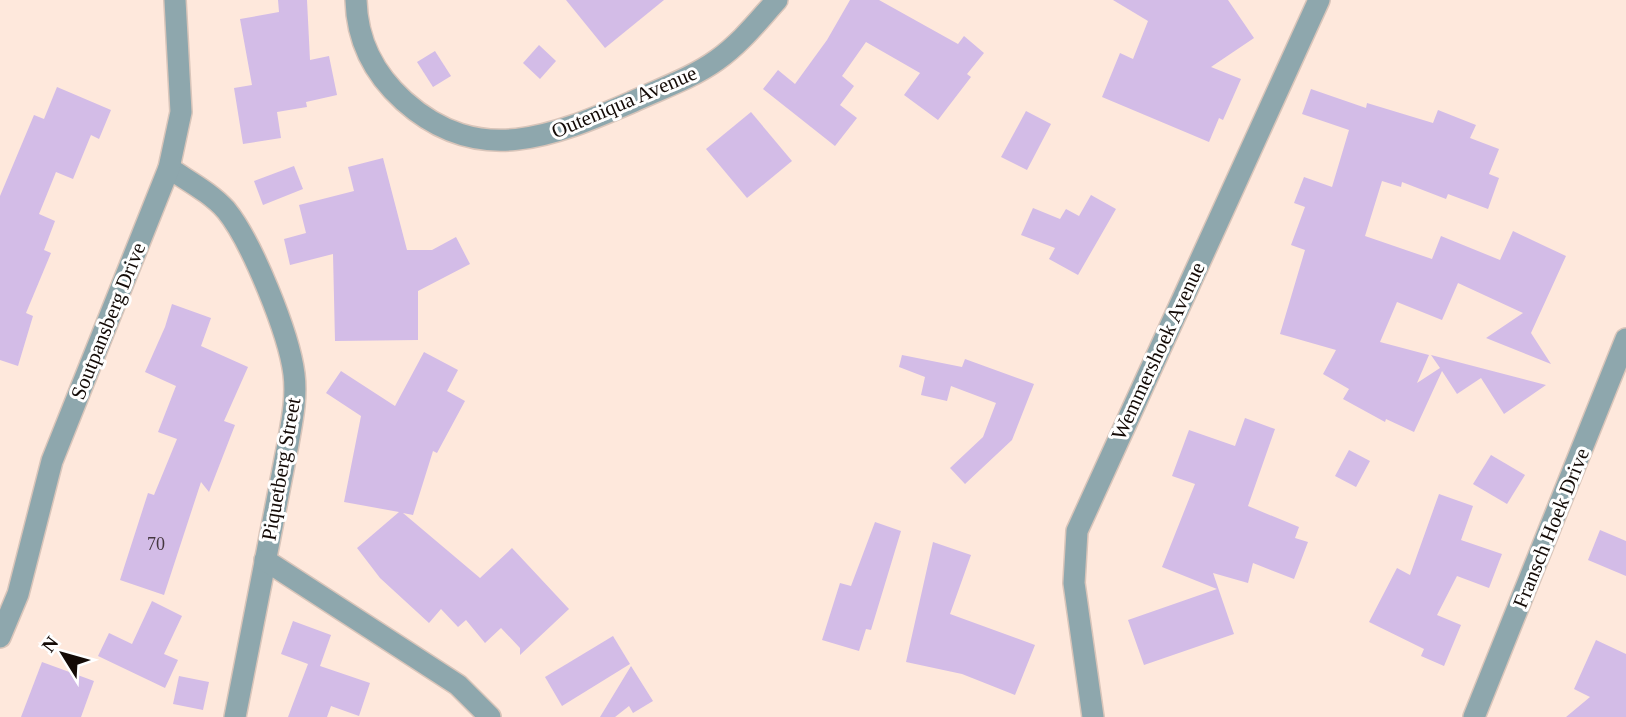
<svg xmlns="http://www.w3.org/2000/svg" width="1626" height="717" font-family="'Times New Roman',serif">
<rect width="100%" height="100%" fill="#fee8dc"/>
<g fill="#d3bce7">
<polygon points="278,0 307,0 310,60 329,56 337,95 306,102 307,107 277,112 281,138 243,144 234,88 252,85 240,19 279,12"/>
<polygon points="566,0 664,0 605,48"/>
<polygon points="850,0 879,0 958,44 964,36 984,53 967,74 971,77 938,120 904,95 920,73 866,42 842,76 854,86 840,105 857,118 835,146 763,89 778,70 795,84 827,40"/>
<polygon points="1113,0 1228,0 1254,38 1211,67 1241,79 1223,120 1219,118 1209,142 1102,97 1120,53 1133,59 1148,21"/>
<polygon points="539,45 556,61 540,79 523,63"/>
<polygon points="435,51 451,76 433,87 417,62"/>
<polygon points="57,87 111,110 99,139 91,135 73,179 56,172 39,214 55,221 44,250 51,253 26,313 33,316 18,366 0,360 0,196 34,115 44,119"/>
<polygon points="1311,89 1366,108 1367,103 1433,123 1438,110 1476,125 1470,138 1499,149 1489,174 1499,178 1488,209 1448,194 1446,199 1402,182 1401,187 1382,181 1365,236 1432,259 1441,236 1500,260 1513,231 1566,256 1531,333 1551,364 1486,338 1523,313 1458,283 1442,320 1397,302 1380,342 1429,355 1417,383 1440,368 1431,355 1546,385 1504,414 1481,378 1457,394 1442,371 1414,432 1386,419 1385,422 1343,399 1349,389 1323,374 1336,350 1280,334 1305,250 1291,245 1305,207 1294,203 1304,177 1332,187 1349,130 1302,114"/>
<polygon points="1026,111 1051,124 1027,170 1001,157"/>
<polygon points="751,112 792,161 747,198 706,149"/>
<polygon points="383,158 407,250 432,250 456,237 470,264 418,291 418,340 335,341 333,254 290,265 284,239 306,233 299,205 354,191 348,167"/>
<polygon points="294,166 303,189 263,205 254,181"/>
<polygon points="1091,195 1116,209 1078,275 1049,259 1055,248 1021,235 1033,208 1060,219 1066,209 1079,216"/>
<polygon points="172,304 211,318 201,346 248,367 224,421 235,425 209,492 201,482 164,595 120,580 148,493 154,495 177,439 158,432 176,386 145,372 165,327"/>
<polygon points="424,352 458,370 447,391 465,401 437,453 433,451 413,515 403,513 480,578 512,548 569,609 520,655 520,648 501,628 485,643 466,620 458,627 441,609 429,623 380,578 357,548 399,512 344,502 361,416 326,393 341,371 395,406"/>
<polygon points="902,355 962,367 965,359 1034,384 1012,440 965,484 950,468 983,437 996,403 951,386 947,401 921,395 925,377 899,367"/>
<polygon points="1245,418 1275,429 1248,506 1299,527 1295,538 1308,542 1294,579 1253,563 1248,583 1213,573 1234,634 1144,665 1128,620 1217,589 1162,567 1195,484 1172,476 1189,430 1235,446"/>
<polygon points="1349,450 1370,461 1356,487 1335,476"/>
<polygon points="1491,455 1525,475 1507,504 1473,484"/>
<polygon points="1439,494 1473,506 1461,540 1502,554 1489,588 1457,576 1437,615 1461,625 1444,666 1421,656 1424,649 1369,622 1397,568 1410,575"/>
<polygon points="875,522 901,531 871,630 866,629 859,651 822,640 840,583 851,586"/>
<polygon points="1600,530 1626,541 1626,576 1588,560"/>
<polygon points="933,542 971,555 950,614 1035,645 1015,695 962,674 906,662"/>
<polygon points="152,601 182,616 164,654 178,660 165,688 98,656 109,633 132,644"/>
<polygon points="293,621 331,635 320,666 370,683 359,716 331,706 327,717 288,717 308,664 281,654"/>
<polygon points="613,636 630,664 562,706 545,677"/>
<polygon points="1596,640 1626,654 1626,717 1566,717 1590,697 1574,689"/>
<polygon points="42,662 94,681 81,717 21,717"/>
<polygon points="631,666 653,701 633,713 629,706 615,717 600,717"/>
<polygon points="179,676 209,682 203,710 173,704"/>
</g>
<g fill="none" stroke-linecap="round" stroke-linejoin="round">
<g stroke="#d9c5ba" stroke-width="24">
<g id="minor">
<path d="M356 0C357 42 374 74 404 101 479 168 553 136 632 102 660 89 692 78 717 60 741 43 758 21 777 0"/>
<path d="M169 168C188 181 211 193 226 210 252 242 289 334 294 374 297 398 292 421 288 444L235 717"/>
<polyline points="265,560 458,685 490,717"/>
<polyline points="0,637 18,594 52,461 169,168 181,112 175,0"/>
<polyline points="1093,717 1074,583 1077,531 1319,0"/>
<polyline points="1474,717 1626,339"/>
</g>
</g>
<use href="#minor" stroke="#8ea7ad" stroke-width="21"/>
</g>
<g text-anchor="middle" stroke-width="6" stroke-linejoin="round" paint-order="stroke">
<g font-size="18" fill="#44373f">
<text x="156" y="550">70</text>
</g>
<g font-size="21" fill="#140b07" stroke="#fff">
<text transform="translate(624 102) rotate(-23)" y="7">Outeniqua Avenue</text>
<text transform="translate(108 321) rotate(-68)" y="7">Soutpansberg Drive</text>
<text transform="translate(1158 351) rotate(-65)" y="7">Wemmershoek Avenue</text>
<text transform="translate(281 469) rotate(-80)" y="7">Piquetberg Street</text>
<text transform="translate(1551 528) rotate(-68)" y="7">Fransch Hoek Drive</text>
</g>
</g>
<g transform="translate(63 654) rotate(307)" stroke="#ffffff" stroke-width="5" paint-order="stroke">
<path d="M0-5L12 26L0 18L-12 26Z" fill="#140b07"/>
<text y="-10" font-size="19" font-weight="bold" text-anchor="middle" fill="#140b07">N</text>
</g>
</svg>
